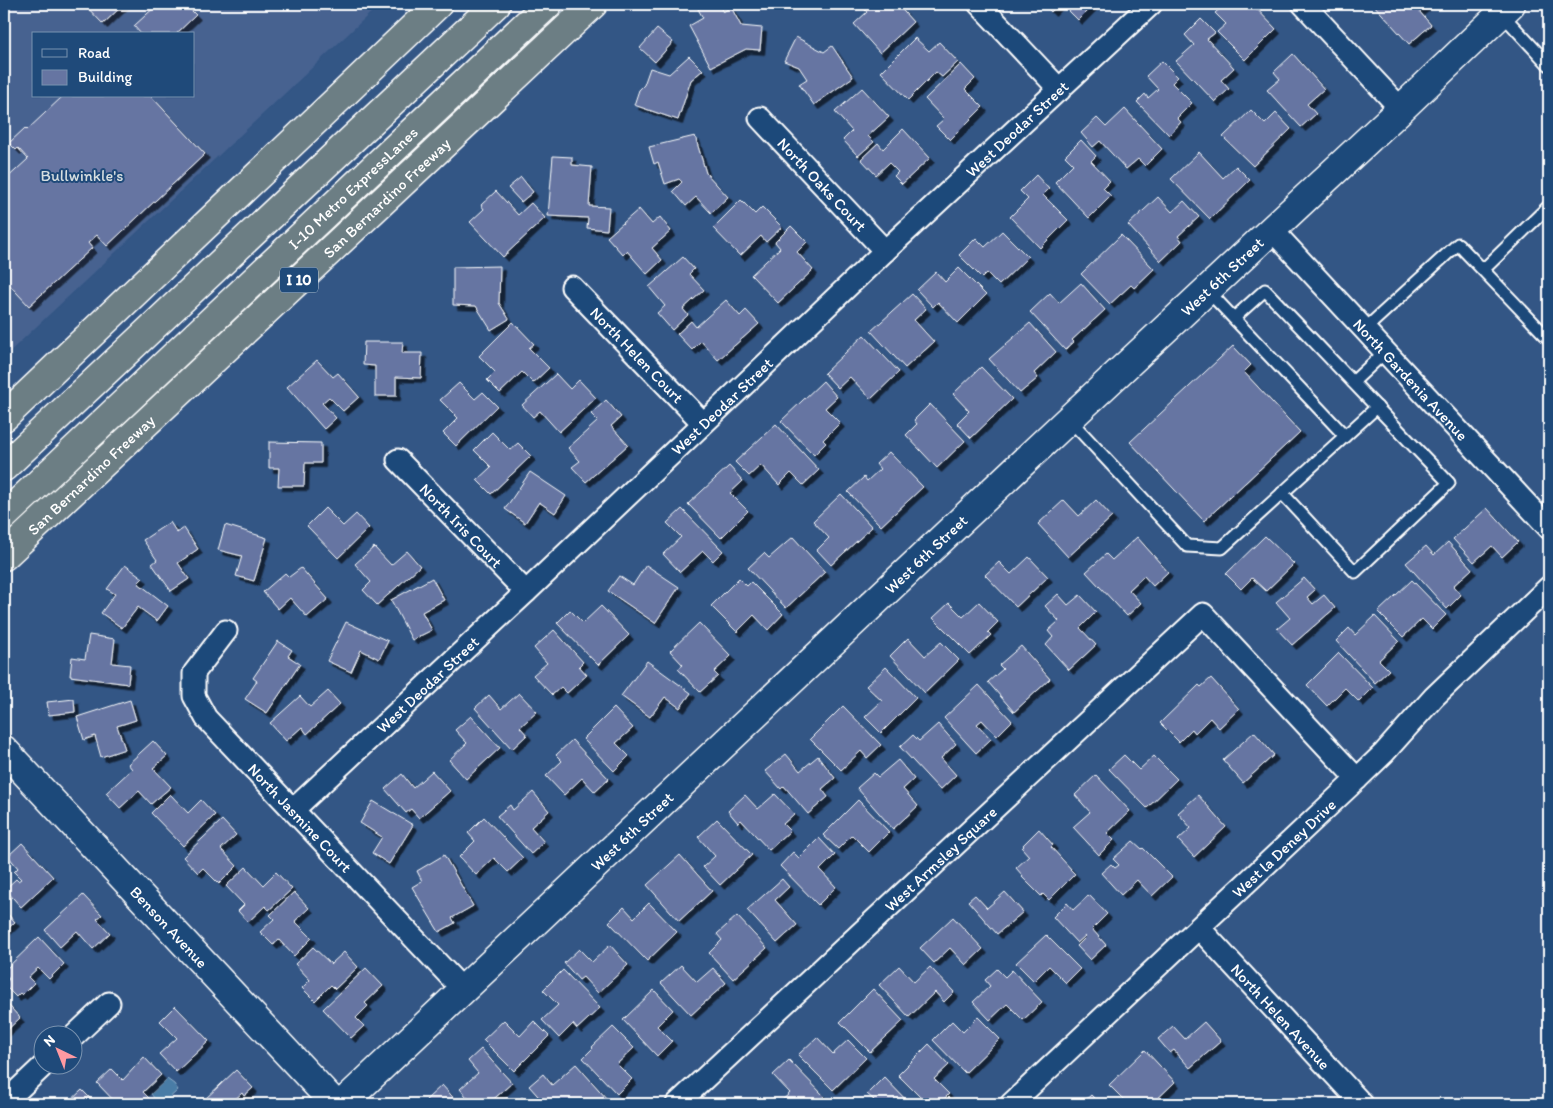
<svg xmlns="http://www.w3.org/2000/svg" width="1553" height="1108" font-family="Itim,sans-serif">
<defs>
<filter id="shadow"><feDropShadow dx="4.5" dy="4.5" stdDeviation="0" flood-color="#0009"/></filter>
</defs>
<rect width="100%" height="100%" fill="#335685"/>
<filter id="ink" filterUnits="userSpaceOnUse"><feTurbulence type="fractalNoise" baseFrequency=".02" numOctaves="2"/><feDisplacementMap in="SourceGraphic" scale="10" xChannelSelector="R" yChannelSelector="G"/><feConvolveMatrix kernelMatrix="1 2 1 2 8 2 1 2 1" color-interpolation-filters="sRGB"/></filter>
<g filter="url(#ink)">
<path fill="#466290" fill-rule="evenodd" d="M4 4H380L4 357ZM34 34H194V96H34Z"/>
<path fill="#497ca6" stroke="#92b0ca" d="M167 1079 174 1084 178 1090 163 1104C155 1104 155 1098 151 1094Z"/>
<g fill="#6675a2" stroke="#fff" filter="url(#shadow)">
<polygon points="84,4 124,4 103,24"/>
<polygon points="158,4 185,4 196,15 176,34 141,34 134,26"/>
<polygon points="707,4 718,4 723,12 731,7 741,26 762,28 760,50 746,49 711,67 689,26 703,18 698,9"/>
<polygon points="859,4 887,4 889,6 892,4 897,4 913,22 880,53 854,24 867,12"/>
<polygon points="1043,4 1059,4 1051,12"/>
<polygon points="1062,4 1094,4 1078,20"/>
<polygon points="1225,4 1252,4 1276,29 1245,60 1217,32 1226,24 1215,13"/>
<polygon points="1373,4 1428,4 1419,11 1431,25 1409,44"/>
<polygon points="1201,19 1215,33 1207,39 1234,68 1221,80 1229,89 1215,102 1176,61 1194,45 1185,35"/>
<polygon points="657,29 673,42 655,62 640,48"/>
<polygon points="796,37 824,52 832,46 853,77 814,105 799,84 807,79 799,67 784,61"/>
<polygon points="915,38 929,51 939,42 958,62 942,77 936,72 908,100 881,72"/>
<polygon points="1293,54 1324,89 1307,104 1316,114 1301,127 1267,90 1280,79 1274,72"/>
<polygon points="689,56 703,70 691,80 678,120 634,105 639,90 644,85 650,68 669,74"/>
<polygon points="1162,61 1178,77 1172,83 1192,103 1177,118 1181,122 1169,135 1137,102 1145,94 1148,98 1158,89 1146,76"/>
<polygon points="961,64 975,79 965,89 983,107 950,140 936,126 944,119 925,99"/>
<polygon points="862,88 889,117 868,136 874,142 858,156 843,140 852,131 835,112"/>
<polygon points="63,96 151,96 205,154 107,246 97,235 88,243 92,248 29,306 4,279 4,181 28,159 18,148 16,150 9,143 25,128 27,130"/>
<polygon points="1125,109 1162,149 1145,166 1138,159 1126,169 1100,141 1093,147 1081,133 1097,118 1106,127"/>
<polygon points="1251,110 1265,124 1276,113 1291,129 1253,166 1223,137"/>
<polygon points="903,129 930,158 902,184 894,176 898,172 889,163 876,175 861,159 878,143 883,149"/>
<polygon points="695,136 706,173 728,197 711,213 696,197 686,206 673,191 682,182 679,179 665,184 658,162 654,164 649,147"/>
<polygon points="1081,140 1096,156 1091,161 1110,181 1103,188 1111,196 1089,218 1055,182 1073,164 1065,156"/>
<polygon points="1199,152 1223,178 1236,166 1250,180 1210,219 1171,179"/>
<polygon points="553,156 572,157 572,165 592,167 589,206 609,207 607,230 587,228 588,218 548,216"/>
<polygon points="1036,175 1049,189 1043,195 1068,220 1040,248 1010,217 1028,199 1020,191"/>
<polygon points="521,177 533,192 521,202 508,188"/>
<polygon points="496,191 518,215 531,203 545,218 503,257 470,222 484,209 481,205"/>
<polygon points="1158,197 1172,212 1184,201 1199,217 1178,236 1182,241 1161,261 1128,225"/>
<polygon points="741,200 755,214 762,207 782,227 766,242 761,236 740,256 713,228"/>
<polygon points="639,209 652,224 660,217 671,231 652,248 662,260 647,274 627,251 623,255 607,237"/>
<polygon points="791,226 807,242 797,252 813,270 778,303 751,275 780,248 775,242"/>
<polygon points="1002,231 1028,257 999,285 987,273 982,278 959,255 976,238 985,247"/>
<polygon points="1121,235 1154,269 1134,288 1131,285 1110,304 1081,274"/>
<polygon points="683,257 694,269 689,274 704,290 683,309 688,315 672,330 657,313 665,306 649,287"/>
<polygon points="500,266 499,303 509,319 491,330 476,306 453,305 453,267"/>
<polygon points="959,268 986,295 958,323 938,302 933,307 917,290 936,272 945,282"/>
<polygon points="1081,283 1105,310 1072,340 1074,342 1065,350 1030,312 1050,293 1059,303"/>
<polygon points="912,294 926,309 914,320 934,342 905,368 871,331"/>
<polygon points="726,300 740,316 746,310 759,324 718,360 701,341 692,350 677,334 691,321 696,327"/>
<polygon points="513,322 534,344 529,348 549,368 533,383 522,372 500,393 487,380 495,372 479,356"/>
<polygon points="1030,323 1056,352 1034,373 1038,378 1020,393 989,359"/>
<polygon points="864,335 899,372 871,399 850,377 838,388 824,373"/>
<polygon points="364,342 403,342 402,353 422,353 421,378 396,377 396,396 375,396 375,366 363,365"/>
<polygon points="1233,346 1251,365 1244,372 1300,432 1204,521 1130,442"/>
<polygon points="317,360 333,377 338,373 359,397 343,411 329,397 322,403 336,418 324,429 287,387"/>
<polygon points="981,367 1012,399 971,438 957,423 969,411 953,394"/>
<polygon points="556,374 570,389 579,380 596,398 559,432 540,411 533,417 522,405"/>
<polygon points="823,381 837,397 825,408 840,423 823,440 826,443 814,455 781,421"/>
<polygon points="459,383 475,399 483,392 497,406 456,446 443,433 458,418 440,400"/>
<polygon points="606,400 621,417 611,426 628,445 586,482 572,467 580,461 568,448 598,421 591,414"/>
<polygon points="930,404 965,441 937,468 906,435 917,424 914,420"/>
<polygon points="776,424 819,470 803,485 791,473 779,485 761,465 749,476 735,462"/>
<polygon points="492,432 510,450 518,443 531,456 491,494 477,480 491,467 474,450"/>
<polygon points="269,442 321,443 321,463 305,463 304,486 278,486 279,468 269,468"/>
<polygon points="889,452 923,487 881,526 848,492 864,477 867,481 880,469 876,464"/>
<polygon points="729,466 743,481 730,493 748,511 721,538 688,504"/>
<polygon points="530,472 566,496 555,513 539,502 525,523 505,509"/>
<polygon points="841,494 872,527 831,565 817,550 829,538 813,521"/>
<polygon points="1064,500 1079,516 1096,500 1112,517 1068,557 1038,524"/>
<polygon points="325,508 343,526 356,514 369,528 338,558 307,526"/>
<polygon points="1487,508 1518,542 1502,557 1492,546 1474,562 1453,539"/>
<polygon points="682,509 723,551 713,561 703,551 680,572 663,554 681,537 667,523"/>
<polygon points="170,522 177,533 184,528 198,549 178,563 189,579 171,591 152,564 157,560 143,540"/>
<polygon points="225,525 267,538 254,581 236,576 242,556 218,550"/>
<polygon points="1265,536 1294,564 1266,591 1252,578 1241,589 1226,574"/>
<polygon points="793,537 825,572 786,608 748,568 764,553 769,558"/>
<polygon points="1137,537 1168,572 1153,586 1144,576 1129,590 1141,603 1127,616 1086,572 1106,554 1112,560"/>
<polygon points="1448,542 1472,569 1453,586 1461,595 1447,609 1406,563 1426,546 1434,555"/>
<polygon points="374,547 391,565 407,551 420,566 377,605 363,590 371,582 355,564"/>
<polygon points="1029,557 1048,577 1016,607 985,575 999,562 1011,574"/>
<polygon points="125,565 143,578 138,583 168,606 157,621 138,607 122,628 101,613 115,594 107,589"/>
<polygon points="646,565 679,587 655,623 608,591 619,576 633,585"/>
<polygon points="301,568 328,599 307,617 290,598 278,609 263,592 285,573 289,577"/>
<polygon points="432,578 444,600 422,612 432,630 412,640 391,600"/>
<polygon points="739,578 747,586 751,582 783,614 768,630 754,615 737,632 711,606"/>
<polygon points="1304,578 1315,590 1307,597 1313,604 1324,595 1335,608 1292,645 1277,629 1290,618 1276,602"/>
<polygon points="1412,580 1446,615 1432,629 1422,619 1403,637 1378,612"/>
<polygon points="1058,594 1068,605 1080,595 1096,612 1080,628 1096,645 1069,670 1046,645 1053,637 1048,631 1059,621 1045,606"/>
<polygon points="979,602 998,622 988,632 991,635 970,655 933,618 949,603 963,617"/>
<polygon points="601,606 629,635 598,665 557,623 570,610 583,623"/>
<polygon points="1375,616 1399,641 1379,660 1389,670 1375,683 1336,641 1349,628 1355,635"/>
<polygon points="346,622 388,641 379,659 361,650 351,672 327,661"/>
<polygon points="699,623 731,656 714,672 718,676 700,692 678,669 683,665 670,651"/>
<polygon points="554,630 583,662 579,666 587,675 567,693 561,687 552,695 533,675 547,663 534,648"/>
<polygon points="89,635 115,639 112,663 130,665 128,684 70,676 72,657 85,659"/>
<polygon points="908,638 925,656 941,642 959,660 925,693 890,656"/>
<polygon points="278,641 292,650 288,656 300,664 267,713 245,699 257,681 253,678"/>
<polygon points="1021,646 1050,679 1014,712 988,682 1003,669 999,665"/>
<polygon points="1339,653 1373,688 1359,702 1345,688 1327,706 1307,685"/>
<polygon points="647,661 691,693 680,708 665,697 650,717 621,696"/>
<polygon points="886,667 916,698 881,733 865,717 882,701 866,686"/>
<polygon points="1211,678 1239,709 1219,728 1210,718 1195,733 1192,729 1179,742 1160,723 1199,685 1201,687"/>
<polygon points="979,685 1012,721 997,736 982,720 977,724 991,739 976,753 944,718"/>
<polygon points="328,691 340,704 307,734 302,727 286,741 270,723 300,696 310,707"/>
<polygon points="519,693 537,712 520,727 527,735 512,749 475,708 489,695 501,709"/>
<polygon points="74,699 75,712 49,715 47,702"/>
<polygon points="130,700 136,720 117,726 125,749 101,757 95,736 84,740 77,717"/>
<polygon points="843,706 881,745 867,758 861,751 841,770 810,739"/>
<polygon points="614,708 633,728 616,743 629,756 614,771 583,739"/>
<polygon points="471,716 500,748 466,779 449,760 467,743 455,730"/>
<polygon points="938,724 956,744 941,758 956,775 940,790 900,747 913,735 919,741"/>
<polygon points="1254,732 1274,755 1243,783 1223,760"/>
<polygon points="572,740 609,779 595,792 582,778 564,795 546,776 562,761 556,755"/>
<polygon points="153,741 167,756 153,768 171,787 151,804 139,791 120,808 106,793 132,769 128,764"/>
<polygon points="786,754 800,771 818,756 835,778 822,789 828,797 808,814 784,786 781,789 765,771"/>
<polygon points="1124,755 1139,770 1154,756 1177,779 1147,808 1109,769"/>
<polygon points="898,760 914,779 903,789 918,806 893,829 857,788 874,773 878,777"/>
<polygon points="432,771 450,791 419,818 411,809 406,813 385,789 402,774 413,788"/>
<polygon points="1096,775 1130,811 1107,833 1114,840 1099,855 1073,827 1090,812 1075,795"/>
<polygon points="533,792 549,811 531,827 544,842 531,854 497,816 510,805 513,810"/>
<polygon points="170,794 188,813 201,800 215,815 183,846 151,813"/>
<polygon points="775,794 794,814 783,824 790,831 769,850 741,820 738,823 728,811 745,795 758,809"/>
<polygon points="1198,795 1226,827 1194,857 1178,840 1191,828 1178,813"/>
<polygon points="858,800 889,832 869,852 852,835 838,849 823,835"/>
<polygon points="373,801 413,825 389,864 372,853 382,837 360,823"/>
<polygon points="484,817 523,858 508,872 494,858 476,875 459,857 475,841 468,833"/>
<polygon points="717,819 752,855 720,885 703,867 715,856 698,837"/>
<polygon points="222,820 236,835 221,849 237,866 219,884 203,868 198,873 183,857"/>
<polygon points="1039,829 1053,845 1051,847 1071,869 1070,869 1075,874 1049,900 1043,894 1041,896 1022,877 1023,876 1016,868 1029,856 1022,848 1024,846 1023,845"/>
<polygon points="819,838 835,855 820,870 836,887 818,905 780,866 793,852 799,858"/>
<polygon points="1133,841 1142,849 1143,848 1172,877 1152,896 1137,880 1121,895 1101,873 1111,864 1115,868 1119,865 1113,859"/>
<polygon points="22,843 53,877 21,907 5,889 16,879 18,881 21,879 14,872 18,868 8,856"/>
<polygon points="444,855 473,906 452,918 455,923 439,932 412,887 422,881 417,871"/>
<polygon points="680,855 712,891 679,921 647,885"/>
<polygon points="246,867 263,885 276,872 292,889 269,910 265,906 248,922 238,911 244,905 226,886"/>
<polygon points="782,879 789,887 775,900 797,925 777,943 747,910"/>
<polygon points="294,892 309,908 295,921 312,938 294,956 279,940 273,945 260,932 274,919 270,915"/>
<polygon points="1005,892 1023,912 997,934 968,901 975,895 987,908"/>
<polygon points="83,895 102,915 97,919 110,933 93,949 77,931 60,947 45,930"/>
<polygon points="1089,895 1107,914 1092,929 1106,945 1090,960 1077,946 1086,937 1085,936 1077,943 1053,917 1067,903 1073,910"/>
<polygon points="649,903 677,932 647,961 609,922 624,907 634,918"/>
<polygon points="4,910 15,922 4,932"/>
<polygon points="737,916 767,948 733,979 709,953 722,940 717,934"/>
<polygon points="953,917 983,949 966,965 950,948 934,963 920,948"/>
<polygon points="1046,935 1080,969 1066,983 1049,966 1034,981 1016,963"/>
<polygon points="39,937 64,964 49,979 38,968 28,977 34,983 22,995 20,993 16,997 4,985 9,979 4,973 4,971"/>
<polygon points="610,945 628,965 598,993 583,977 579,980 564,963 579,949 592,962"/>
<polygon points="313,947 331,964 344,952 358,967 335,989 331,985 315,1001 302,988 310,980 295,964"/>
<polygon points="681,965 697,982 713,968 726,983 691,1015 661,983"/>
<polygon points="899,966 914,982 930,967 954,992 944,1002 935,992 909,1017 879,985"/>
<polygon points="366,968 383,986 365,1003 368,1006 356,1018 364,1026 351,1038 323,1009"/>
<polygon points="997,969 1005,977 1012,970 1042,1002 1023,1020 1007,1004 990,1020 973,1002 990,986 985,980"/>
<polygon points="563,970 600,1008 577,1029 573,1024 559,1038 542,1020 558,1005 543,990"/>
<polygon points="873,989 903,1021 870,1052 840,1022"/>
<polygon points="654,990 673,1010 657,1026 672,1041 657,1056 623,1020"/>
<polygon points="4,1000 20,1018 4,1033"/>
<polygon points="175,1006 209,1041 176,1072 159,1054 177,1038 160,1021"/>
<polygon points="978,1017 1000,1039 965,1073 933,1040 952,1021 963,1032"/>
<polygon points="504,1020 520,1036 534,1021 549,1036 514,1071 483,1040"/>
<polygon points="1204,1022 1221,1041 1190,1068 1174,1050 1170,1053 1158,1039 1173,1026 1185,1039"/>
<polygon points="613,1027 634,1048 617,1064 632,1079 617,1094 583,1058 593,1048 592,1047"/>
<polygon points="817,1037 833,1054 848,1040 866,1058 833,1090 798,1055"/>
<polygon points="929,1044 949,1065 934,1079 949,1094 939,1104 927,1104 898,1075"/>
<polygon points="481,1049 512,1083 488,1104 473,1104 460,1089 478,1073 468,1061"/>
<polygon points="1145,1050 1175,1082 1152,1104 1128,1104 1109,1085"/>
<polygon points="144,1057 161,1075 143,1092 149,1098 142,1104 117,1104 97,1083 112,1069 123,1080"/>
<polygon points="789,1060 824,1096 816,1104 778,1104 790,1093 773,1075"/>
<polygon points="576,1064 607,1099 601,1104 545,1104 529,1086 543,1074 552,1085"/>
<polygon points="236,1070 253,1088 244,1096 242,1093 230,1104 208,1104 204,1100"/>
<polygon points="884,1077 910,1104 869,1104 874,1100 867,1094"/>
<polygon points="442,1085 459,1104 430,1104 426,1100"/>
<polygon points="82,1090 96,1104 67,1104"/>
<polygon points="1091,1095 1100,1104 1081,1104"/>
<polygon points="522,1097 529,1104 515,1104"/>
</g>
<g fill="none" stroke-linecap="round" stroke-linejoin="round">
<g stroke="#fff" stroke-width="15">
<g id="lane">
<polyline points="1501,13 1549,65"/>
<polyline points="1483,270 1549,206"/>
<polyline points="1207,290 1345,436"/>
<polyline points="1234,318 1265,290 1449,483 1355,572 1282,493"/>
<polyline points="1364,330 1458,244 1549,339"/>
<polyline points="1353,382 1385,352"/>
<polyline points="1069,419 1187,546 1222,548 1377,407"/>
</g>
</g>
<g stroke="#fff" stroke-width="25">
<g id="street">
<polyline points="979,4 1060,90"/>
<polyline points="1303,4 1401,109"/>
<path id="s1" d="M760 118 885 251"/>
<path id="s2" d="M1272 230 1549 528"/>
<path id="s3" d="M572 287 703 423"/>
<path id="s4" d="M398 460 526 592"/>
<path id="s5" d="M226 631 194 673V696L206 718 463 990"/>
<path id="s6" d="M293 810 526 592 885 251 1151 4"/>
<path id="s7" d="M1200 929 1362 1104"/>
<polyline points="72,1038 109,1003"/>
<polyline points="4,1103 43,1066"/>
<path id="s8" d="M677 1104 1203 614 1357 779"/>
<path id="s9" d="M1011 1104 1357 779 1384 753 1434 697 1549 587"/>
</g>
</g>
<g stroke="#fff" stroke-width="31">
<g id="secondary">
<path id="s10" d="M4 750 335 1104"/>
<path id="s11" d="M342 1104 1069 419 1401 109 1511 4"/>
</g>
</g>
<g stroke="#fff" stroke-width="31">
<g id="highway">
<polyline points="4,417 438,4"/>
<polyline points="4,467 496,4"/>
<path id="s12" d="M4 516 548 4"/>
<path id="s13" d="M4 556 593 4"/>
</g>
</g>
<use href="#lane" stroke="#1f4a7a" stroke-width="11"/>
<use href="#street" stroke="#1f4a7a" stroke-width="21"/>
<use href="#secondary" stroke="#1f4a7a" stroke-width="28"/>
<use href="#highway" stroke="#6c7e84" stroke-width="28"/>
</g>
</g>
<g text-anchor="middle" stroke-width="4" stroke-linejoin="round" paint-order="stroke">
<rect fill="#1f4a7a" stroke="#bcc9d7" stroke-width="1" x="280" y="267.5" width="38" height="25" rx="4"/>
<g font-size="15" font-weight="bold" fill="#fff">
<text x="299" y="285">I 10</text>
</g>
<g font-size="16" fill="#fff" stroke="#1f4a7a">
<text dy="6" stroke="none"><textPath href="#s6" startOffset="994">West Deodar Street</textPath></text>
<text dy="6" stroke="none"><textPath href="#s1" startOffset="91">North Oaks Court</textPath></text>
<text dy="6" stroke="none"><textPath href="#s12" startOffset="479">I-10 Metro ExpressLanes</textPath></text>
<text dy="6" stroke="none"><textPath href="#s13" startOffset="524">San Bernardino Freeway</textPath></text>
<text dy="6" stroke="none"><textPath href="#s11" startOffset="1208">West 6th Street</textPath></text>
<text dy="6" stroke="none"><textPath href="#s3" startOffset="94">North Helen Court</textPath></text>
<text dy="6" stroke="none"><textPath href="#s2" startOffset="204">North Gardenia Avenue</textPath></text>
<text dy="6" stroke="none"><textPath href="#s6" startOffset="589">West Deodar Street</textPath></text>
<text dy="6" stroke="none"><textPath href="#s13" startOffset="119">San Bernardino Freeway</textPath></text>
<text dy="6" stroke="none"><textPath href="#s4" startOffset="91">North Iris Court</textPath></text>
<text dy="6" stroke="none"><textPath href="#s11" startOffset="802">West 6th Street</textPath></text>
<text dy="6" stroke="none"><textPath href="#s6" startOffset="184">West Deodar Street</textPath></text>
<text dy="6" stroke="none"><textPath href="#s5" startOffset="238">North Jasmine Court</textPath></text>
<text dy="6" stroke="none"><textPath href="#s11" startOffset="398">West 6th Street</textPath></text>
<text dy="6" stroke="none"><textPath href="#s9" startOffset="374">West la Deney Drive</textPath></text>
<text dy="6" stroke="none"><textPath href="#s8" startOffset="360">West Armsley Square</textPath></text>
<text dy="6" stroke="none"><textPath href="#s10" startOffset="242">Benson Avenue</textPath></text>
<text dy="6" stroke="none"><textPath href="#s7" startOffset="119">North Helen Avenue</textPath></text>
</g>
<g font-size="16" fill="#d7dfe0" stroke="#1f4a7a">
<text x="82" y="181">Bullwinkle's</text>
</g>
</g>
<rect width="1553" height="1108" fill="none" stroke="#1f4a7a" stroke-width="20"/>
<rect x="10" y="10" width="1533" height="1088" fill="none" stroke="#fff" stroke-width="2" filter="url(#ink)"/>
<rect x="32" y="32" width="162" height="65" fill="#1f4a7a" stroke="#7992af"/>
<rect x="42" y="49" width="25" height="8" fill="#1f4a7a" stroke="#7992af"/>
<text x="78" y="58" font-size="15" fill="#ffffff">Road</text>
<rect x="42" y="70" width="25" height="15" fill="#6675a2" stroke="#7992af"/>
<text x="78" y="82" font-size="15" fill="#ffffff">Building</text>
<g transform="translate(58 1050) rotate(317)"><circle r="24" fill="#1f4a7a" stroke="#7992af"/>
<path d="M0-4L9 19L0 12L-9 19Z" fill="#ff9aa2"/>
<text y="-8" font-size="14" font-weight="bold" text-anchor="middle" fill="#ffffff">N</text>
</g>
</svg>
